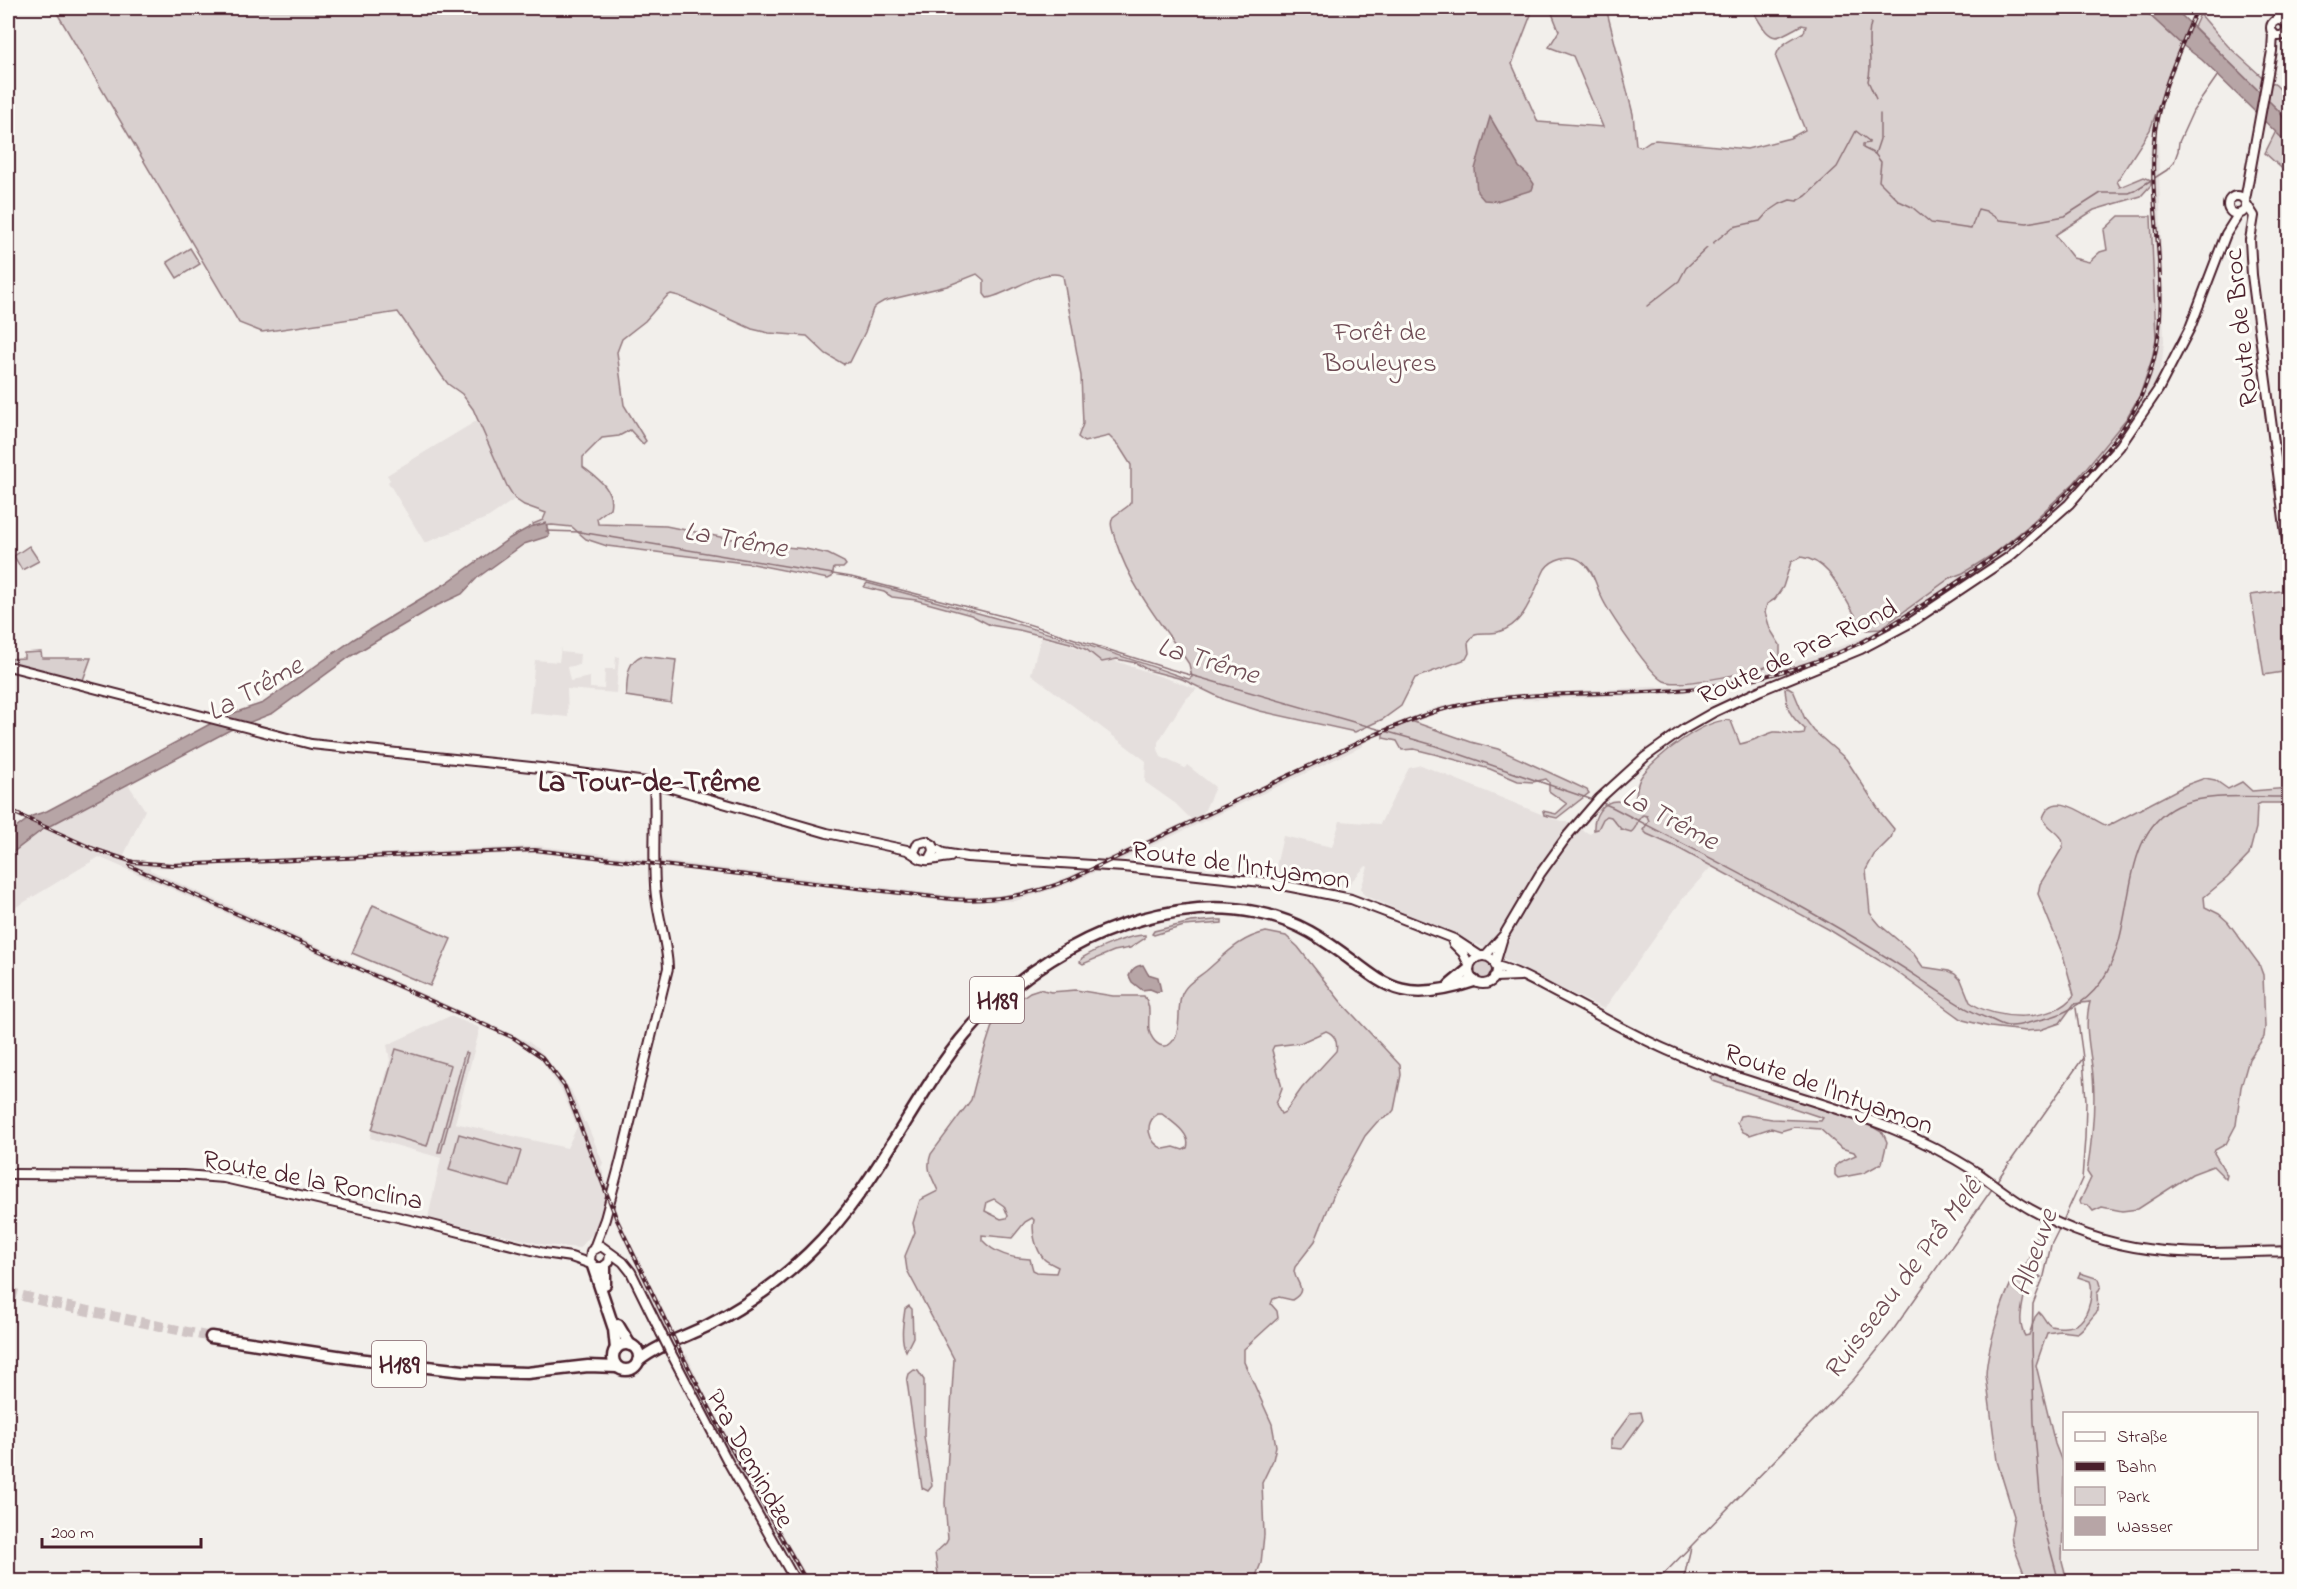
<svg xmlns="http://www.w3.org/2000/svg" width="2297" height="1589" font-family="'Indie Flower',sans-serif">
<rect width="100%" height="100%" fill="#f2efeb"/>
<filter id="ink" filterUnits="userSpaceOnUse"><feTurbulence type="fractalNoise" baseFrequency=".0167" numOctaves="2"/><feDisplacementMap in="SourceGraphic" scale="12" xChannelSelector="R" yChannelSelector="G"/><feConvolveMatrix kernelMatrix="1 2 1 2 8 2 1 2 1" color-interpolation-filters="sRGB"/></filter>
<g filter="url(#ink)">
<g fill="#e5dfdd">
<polygon points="2158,138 2164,341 2162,362 2156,382 2147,399 2103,459 2052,513 2016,547 1895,626 1850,650 1827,659 1795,670 1724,688 1669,694 1494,701 1449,709 1378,736 1362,744 1363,746 1109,866 1063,886 1015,901 952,902 578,856 535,853 150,868 150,870 516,1036 529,1042 541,1052 571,1090 584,1122 586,1122 603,1163 601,1167 620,1221 672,1329 667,1331 606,1199 594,1232 580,1248 545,1245 428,1218 441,1158 370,1138 390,1060 387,1045 450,1016 480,1028 455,1123 567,1148 577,1127 562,1091 540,1058 518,1042 99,857 8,912 8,856 42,830 128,784 145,810 123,857 150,862 191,862 538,846 954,896 981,897 1010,894 1049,885 1074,874 1191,819 1176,804 1145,782 1146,761 1031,674 1041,637 1067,644 1197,689 1184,701 1158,742 1158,749 1161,757 1185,768 1187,765 1215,787 1203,814 1394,724 1438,707 1503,695 1671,686 1753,671 1777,663 1780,660 1785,665 1847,644 1880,629 1924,595 1950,578 1995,553 2012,540 2074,483 2126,419 2140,395 2147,377 2156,339 2152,182 2149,157 2151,139"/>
<polygon points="478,420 507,486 515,499 489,517 425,543 388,482 390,480 387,475"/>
<polygon points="561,647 561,652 580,654 579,665 567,667 570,681 590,677 590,688 604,689 605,669 615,669 616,656 619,657 616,693 567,689 568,717 529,713 535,660 559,662"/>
<polygon points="1421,765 1553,819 1568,822 1590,834 1607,816 1611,816 1621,829 1634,830 1639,817 1643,815 1649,818 1643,827 1647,834 1712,866 1684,897 1604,1009 1527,972 1487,949 1364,895 1361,888 1368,867 1366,866 1345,888 1274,875 1283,836 1332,847 1340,821 1380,824 1409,768"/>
<polygon points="687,1354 699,1383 740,1461 810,1581 804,1581 707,1414 679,1357"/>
</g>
<g fill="#d9d0cf" stroke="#92787d" stroke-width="1.5" fill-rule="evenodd">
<path d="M54 8H1542L1532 12 1512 64 1538 122 1603 127 1573 56 1549 47 1559 31 1550 8H1606L1633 114 1636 145 1641 147 1650 141 1656 140 1747 149 1790 138 1805 130 1776 58C1777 44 1793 39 1804 32L1806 26 1802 25C1795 28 1788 33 1780 36 1767 42 1757 16 1751 8H2142L2181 44 2150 130 2117 181 2120 187 2144 177 2151 180V185L2141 196 2094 210 2055 235 2073 258 2089 262 2100 252 2107 250 2104 230 2119 216H2151L2156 339 2152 359 2140 395 2126 419 2074 483 2027 527 1995 553 1963 573 1950 578 1880 629 1867 630C1844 609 1838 562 1801 557L1791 562 1783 587 1775 599 1767 604 1765 612 1770 629 1780 645V661C1765 671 1679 688 1664 681 1650 674 1608 612 1601 596 1595 584 1594 570 1581 561 1570 553 1552 559 1545 569 1533 592 1526 625 1498 632 1490 634 1483 632 1475 634L1468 643 1469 653 1466 659 1415 678 1401 706 1383 719 1355 732 1260 711 1225 700 1182 679 1148 670 1136 663 1117 659 1102 662 1087 650 1074 644 1019 630 990 625 971 615 916 600 892 597 884 592 864 587 867 583C973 611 1079 640 1182 677L1189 679 1192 677 1189 664 1183 655C1156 618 1129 583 1115 539 1113 531 1109 524 1113 517L1128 506 1131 502V465L1119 446 1109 436 1084 442 1078 437 1083 424 1081 376 1063 276C1044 266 1007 296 987 298L984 294V280L977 274 947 286 884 301 877 305 873 309 865 332 850 362 843 364 826 354 807 336 769 333 752 329 679 296 671 294 667 296 645 321 622 339 617 352 624 405 646 441 643 444 630 430 619 436 602 438 583 457V467C596 477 615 489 610 508L597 518 598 524 666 526 730 539 744 538 750 540 757 548 767 550 786 547 806 549 828 554 844 562 846 565 843 568H834L832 577 828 579 753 564 607 546 586 539 572 527 552 525 534 527 533 524 543 520 546 513 524 505 515 499 507 486 473 409 462 394 448 384 442 376 398 312 262 332 239 323Z"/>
<polygon points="2200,14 2228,46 2261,76 2276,85 2288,98 2285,113 2289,115 2289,126 2279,111 2194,27"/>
<polygon points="2276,131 2289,145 2289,175 2265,153"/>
<polygon points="190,248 200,264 177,278 167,262"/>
<polygon points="29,546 39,561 22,570 14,556"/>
<polygon points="2287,590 2290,604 2289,671 2264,675 2251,595"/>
<polygon points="41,652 42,658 91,658 83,680 8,663 8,659 24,658 24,653"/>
<path d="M641 656 676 660 671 703 626 696C628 681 625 663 641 656Z"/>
<path d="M1788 687 1793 690 1805 719 1814 731 1846 759 1881 813 1894 829 1891 838 1874 855 1866 870 1870 913 1880 925 1913 953 1923 967 1949 971 1955 974 1961 980 1970 1002C1995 1021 2054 1023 2074 995L2063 955 2038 894 2040 884 2063 847C2065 833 2048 830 2043 818 2054 784 2092 822 2108 826L2186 785 2205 778 2215 780 2228 789 2242 782 2252 791 2289 788V803H2261L2257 805 2256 828 2249 855 2227 878 2204 897 2205 907 2219 914 2228 922 2259 964 2263 975 2265 1027 2264 1037 2249 1059 2241 1087 2236 1125 2226 1144 2215 1150 2214 1153 2227 1175 2226 1179 2213 1166 2192 1174 2138 1209 2122 1211 2102 1207 2093 1211 2088 1205 2081 1204 2080 1201 2091 1178 2087 1172C2092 1141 2096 1108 2093 1076 2091 1051 2083 1027 2090 1002L2074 1004 2060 1023 2040 1030 2025 1031 1990 1027 1963 1020 1890 967 1828 929 1676 847 1647 834 1643 830 1649 821 1647 816 1643 815C1636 819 1638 828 1631 832L1621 829 1611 817 1607 816 1603 819 1598 829 1594 830C1593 817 1602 801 1617 801 1623 801 1628 804 1633 804 1638 796 1635 786 1641 777 1652 759 1709 715 1731 721L1740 744C1752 742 1763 735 1774 732 1785 731 1794 737 1804 734L1805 729C1789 715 1787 710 1785 689Z"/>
<polygon points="1409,722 1414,722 1471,742 1498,749 1568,781 1587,790 1589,793 1557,818 1544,815 1543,811 1556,814 1567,804 1549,791 1549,782 1546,779 1533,782 1518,781 1490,769 1434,754 1414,749 1402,750 1397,741 1383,738 1383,732"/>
<polygon points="373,905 451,939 430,986 352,953"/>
<polygon points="1216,920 1222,920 1222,923 1184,926 1154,935 1152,934 1154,931 1191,922"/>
<path d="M1266 932 1286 936 1298 947 1341 1002 1400 1065 1401 1075 1394 1110 1390 1115 1377 1122 1365 1136 1336 1189 1315 1241 1295 1267 1294 1271C1296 1284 1309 1290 1292 1300L1279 1297 1273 1299 1271 1304 1277 1311 1278 1318 1244 1349V1362L1272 1424 1276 1446 1273 1460 1262 1483 1264 1535 1261 1563 1254 1581H939L935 1553 946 1543 948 1539 945 1503 954 1359 907 1270 905 1256 915 1232 913 1223 920 1200 938 1191C933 1178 925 1170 931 1154L971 1100 982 1057 993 1023 1010 1006 1030 992 1039 989 1051 992 1076 990 1113 996H1144C1155 1010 1143 1026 1153 1039 1158 1046 1166 1049 1172 1042 1182 1030 1177 1011 1181 997 1184 985 1197 978 1206 971 1226 954 1239 938 1266 932ZM1326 1031C1335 1034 1338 1043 1336 1051L1302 1088 1285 1112 1281 1114 1276 1104 1282 1088 1272 1050 1274 1046 1300 1043ZM1158 1114H1162C1172 1122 1192 1134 1187 1148L1183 1150 1174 1147 1164 1149C1148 1144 1143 1122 1158 1114ZM994 1199 1004 1206 1008 1216 1006 1218 1001 1219 985 1211 987 1202ZM1032 1218 1034 1220C1031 1231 1036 1250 1044 1259 1047 1262 1054 1265 1058 1267L1056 1273 1037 1272 1033 1270 1030 1259C1011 1258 995 1254 982 1240V1235L1012 1238 1025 1222Z"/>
<path d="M1145 935V938L1130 948 1114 951 1083 964 1080 962 1082 958C1097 949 1128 935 1145 935Z"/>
<circle cx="1483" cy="970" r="9"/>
<polygon points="396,1049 451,1065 427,1146 372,1130"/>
<polygon points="465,1052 468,1053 441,1152 438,1152"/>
<polygon points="1713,1075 1848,1116 1873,1127 1883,1133 1887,1142 1882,1163 1864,1173 1838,1178 1835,1175 1835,1166 1840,1162 1856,1155 1854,1152 1841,1148 1820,1129 1794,1127 1781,1131 1771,1128 1750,1135 1743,1132 1737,1123 1740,1116 1746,1115 1772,1119 1821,1121 1823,1118 1713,1081 1710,1077"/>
<polygon points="459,1134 521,1151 510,1187 449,1170"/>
<path d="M2035 1237 2038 1239 2030 1269 2041 1277 2026 1286C2024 1302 2016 1321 2025 1336L2029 1335 2035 1317 2039 1312C2044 1316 2045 1323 2051 1326 2058 1328 2074 1328 2080 1322 2089 1314 2094 1291 2090 1281L2078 1277 2080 1273 2099 1279 2101 1286 2097 1294 2098 1311C2091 1317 2084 1330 2077 1333L2060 1331 2047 1333 2036 1365 2055 1444 2064 1467 2062 1562 2067 1581H2027L2012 1542 2011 1534 2014 1516 1997 1461 1986 1375C1987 1350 2002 1298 2015 1276 2018 1271 2024 1269 2027 1263 2032 1254 2029 1244 2035 1237Z"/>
<path d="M909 1306 912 1309 913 1337 906 1351C900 1339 903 1323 905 1309Z"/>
<polygon points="914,1370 918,1371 924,1380 924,1436 932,1486 928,1491 922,1488 907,1381 909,1374"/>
<polygon points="1641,1412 1643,1420 1622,1449 1611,1448 1611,1440 1631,1413"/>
</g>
<g fill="#b7a5a6" stroke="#8b6f75" stroke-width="1.5">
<polygon points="2142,8 2174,8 2279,111 2289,126 2289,145 2202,60 2181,44"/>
<polygon points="1490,117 1519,167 1528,175 1534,184 1532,190 1497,201 1484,200 1477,192 1475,169"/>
<polygon points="546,523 549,536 524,544 477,578 462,594 432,608 351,656 273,713 230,730 42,830 8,856 8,834 32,816 47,811 225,716 263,703 354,639 445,584 510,538 530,527"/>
<path d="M1143 965 1148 974 1158 977 1161 991 1157 992 1150 989 1142 990 1132 982 1129 976C1132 969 1135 966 1143 965Z"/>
</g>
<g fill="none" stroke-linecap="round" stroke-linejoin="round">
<g stroke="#8b6f75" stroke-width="1.5">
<path d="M1871 23C1865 42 1874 62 1868 81L1876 99"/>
<polyline points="1875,154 1880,139 1880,114"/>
<polyline points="1713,243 1733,227 1760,221 1768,212 1780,204 1790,200 1797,201 1806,196 1837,167 1856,131 1869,141 1869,143 1863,144 1863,148 1875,154 1881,162 1879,181 1899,201 1912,207 1931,223 1971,229 1978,209 1986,211 1999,220 2027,223 2065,216 2101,193 2129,193 2134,191 2167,170 2174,162 2178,151 2179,142 2193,111 2218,75"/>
<polyline points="1647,306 1679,281 1686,268 1707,248"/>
<polyline points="546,531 580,532 851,577 1006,617 1166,668 1430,744 1593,800"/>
<path d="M1600 802 1612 807C1718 862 1826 916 1925 982 1947 997 1967 1011 1992 1020 1997 1022 2003 1026 2009 1026 2018 1027 2030 1022 2040 1020 2163 993 2096 845 2177 806 2207 792 2256 798 2290 797"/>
<polyline points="1996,1182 2083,1058"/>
<polyline points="2062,1223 2082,1179 2085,1138 2086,1101 2083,1058 2076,1008"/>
<polyline points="1656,1582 1854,1379 1891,1333 1992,1189"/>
<polyline points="1683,1582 1691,1547"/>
<polyline points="2059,1582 2042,1519 2034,1422 2032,1341 2033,1304 2044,1276 2051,1245 2060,1227"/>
</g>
<polyline stroke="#d0c5c5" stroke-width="10" stroke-dasharray="10 5" stroke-linecap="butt" points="8,1292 46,1302 211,1337"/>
<g stroke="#4a1f2b" stroke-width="12">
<g id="secondary">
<circle cx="2279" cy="28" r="8"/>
<polyline points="2275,21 2289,8"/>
<circle cx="2237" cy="205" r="9"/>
<polyline points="2245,200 2272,51 2273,33"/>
<polyline points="2247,205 2254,216 2250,240 2252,275 2290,565"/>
<polyline points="8,666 311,744 550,769 654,783 827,833 907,850 915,855"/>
<polyline points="934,848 943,853 967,857 1124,867 1271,883 1307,890 1351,899 1393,915 1454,939 1480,956"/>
<path d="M930 859 934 851 933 845 926 841 918 843 914 852C920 866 938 858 950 857"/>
<polyline points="1453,943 1463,953 1469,965"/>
<circle cx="1483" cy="970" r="14"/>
<polyline points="1485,956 1504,935 1540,874 1568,835 1599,799 1645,757 1684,729 1714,712 1761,690 1861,649 1910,623 2009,557 2069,504 2120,446 2158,390 2190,328 2226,234 2238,215"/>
<polyline points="1495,964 1503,937"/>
<path d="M1496 966C1520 972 1540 985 1562 996 1597 1014 1631 1034 1667 1050 1740 1083 1819 1099 1893 1129 1923 1141 1951 1156 1978 1173 1995 1185 2012 1199 2030 1209 2121 1260 2190 1254 2290 1251"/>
<polyline points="1494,977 1520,976"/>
<polyline points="8,1174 183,1175 224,1178 424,1223 544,1253 571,1257 591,1264"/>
<path d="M594 1248 605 1219 620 1163 668 968C667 940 656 913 655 885 653 851 656 817 654 783"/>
<polyline points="610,1254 609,1262 603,1267 595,1267 590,1261 591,1251 601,1246 623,1262 631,1272 661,1333"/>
<polyline points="671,1353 727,1460 796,1582"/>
</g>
</g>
<g stroke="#4a1f2b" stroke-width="15">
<g id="highway">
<polyline points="1450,985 1468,970"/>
<polyline points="593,1266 614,1329 616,1349"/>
<polyline points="605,1267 605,1284"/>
<polyline points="618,1325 630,1345"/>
<polyline points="211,1337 357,1359 463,1371 527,1373 588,1366 617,1367"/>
<circle cx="626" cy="1357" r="13"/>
<path d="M638 1361C658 1345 684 1337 707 1326 745 1307 779 1282 809 1253 864 1200 897 1132 939 1069 998 982 1092 918 1198 909 1236 906 1276 913 1310 932 1378 970 1383 1012 1474 981"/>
</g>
</g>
<use href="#secondary" stroke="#fdfcf7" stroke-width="8"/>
<use href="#highway" stroke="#fdfcf7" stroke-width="10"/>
<g stroke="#4a1f2b" stroke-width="4">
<g id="rail">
<polyline points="8,810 98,851"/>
<path d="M91 848 133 862 172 865 535 850 951 899C993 902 1032 895 1071 879L1372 736C1405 722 1439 708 1475 702 1553 688 1634 698 1712 686 1763 679 1814 665 1860 643 1885 630 1908 614 1932 599 1992 560 2041 523 2090 469 2113 443 2134 417 2146 384 2177 305 2148 223 2154 142 2156 98 2181 49 2197 8"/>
<polyline points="130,866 514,1038 542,1057 565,1087 617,1220 680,1351 723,1434 807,1582"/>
</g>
</g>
<use href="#rail" stroke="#fdfcf7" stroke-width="1.5" stroke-dasharray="4.5" stroke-linecap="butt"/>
<g stroke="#4a1f2b" stroke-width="12" stroke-linecap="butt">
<polyline id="secondary-bridge" points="661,1333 671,1353"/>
</g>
<use href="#secondary-bridge" stroke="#fdfcf7" stroke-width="8"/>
</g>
</g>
<g text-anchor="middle" stroke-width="6" stroke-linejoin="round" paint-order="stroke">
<g fill="#fdfcf7" stroke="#806168" stroke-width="1.5">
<rect x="970" y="977" width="54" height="46" rx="4.5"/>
<rect x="372" y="1341" width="54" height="46" rx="4.5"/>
</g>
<g font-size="26" font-weight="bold" fill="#4a1f2b">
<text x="997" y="1009">H189</text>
<text x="399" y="1373">H189</text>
</g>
<g font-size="27" fill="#4a1f2b" stroke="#fdfcf7">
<text transform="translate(2240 328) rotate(-96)" y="9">Route de Broc</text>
<text transform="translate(1797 651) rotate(-25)" y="9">Route de Pra-Riond</text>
<text transform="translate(1241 864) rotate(8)" y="9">Route de l'Intyamon</text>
<text transform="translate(1829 1088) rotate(20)" y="9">Route de l'Intyamon</text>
<text transform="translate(313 1179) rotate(11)" y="9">Route de la Ronclina</text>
<text transform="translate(751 1458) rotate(61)" y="9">Pra Demindze</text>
</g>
<g font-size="27" fill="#6e4b54" stroke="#fdfcf7">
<text x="1380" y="340">Forêt de<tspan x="1380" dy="31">Bouleyres</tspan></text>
</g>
<g font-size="28" font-style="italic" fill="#704e56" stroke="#fdfcf7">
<text transform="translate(736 538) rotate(10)" y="10">La Trême</text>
<text transform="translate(1209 659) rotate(17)" y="10">La Trême</text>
<text transform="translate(254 687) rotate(-29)" y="10">La Trême</text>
<text transform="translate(1671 817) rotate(28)" y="10">La Trême</text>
<text transform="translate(2033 1252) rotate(-71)" y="10">Albeuve</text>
<text transform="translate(1901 1278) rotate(-53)" y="10">Ruisseau de Prâ Melê</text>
</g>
<g font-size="30" font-weight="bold" fill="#4a1f2b" stroke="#fdfcf7">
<text x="649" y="791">La Tour-de-Trême</text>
</g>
</g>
<rect width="2297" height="1589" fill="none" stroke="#fdfcf7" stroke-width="30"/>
<rect x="15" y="15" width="2267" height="1559" fill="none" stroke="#4a1f2b" stroke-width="2" filter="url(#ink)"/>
<rect x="2063" y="1412" width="195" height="138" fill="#fdfcf7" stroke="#b5a4a5" stroke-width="1.5"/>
<rect x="2075" y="1432" width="30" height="9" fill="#fdfcf7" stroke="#b5a4a5" stroke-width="1.5"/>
<text x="2117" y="1442" font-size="18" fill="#4a1f2b">Straße</text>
<rect x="2075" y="1462" width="30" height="9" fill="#4a1f2b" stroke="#b5a4a5" stroke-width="1.5"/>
<text x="2117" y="1472" font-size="18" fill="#4a1f2b">Bahn</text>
<rect x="2075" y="1487" width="30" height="18" fill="#d9d0cf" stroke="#b5a4a5" stroke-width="1.5"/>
<text x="2117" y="1502" font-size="18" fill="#4a1f2b">Park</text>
<rect x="2075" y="1517" width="30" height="18" fill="#b7a5a6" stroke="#b5a4a5" stroke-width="1.5"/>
<text x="2117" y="1532" font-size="18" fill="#4a1f2b">Wasser</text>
<path d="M42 1538v9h159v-9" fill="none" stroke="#4a1f2b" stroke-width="3"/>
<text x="51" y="1538" font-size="18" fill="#4a1f2b" stroke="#fdfcf7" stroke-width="4.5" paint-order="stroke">200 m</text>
</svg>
